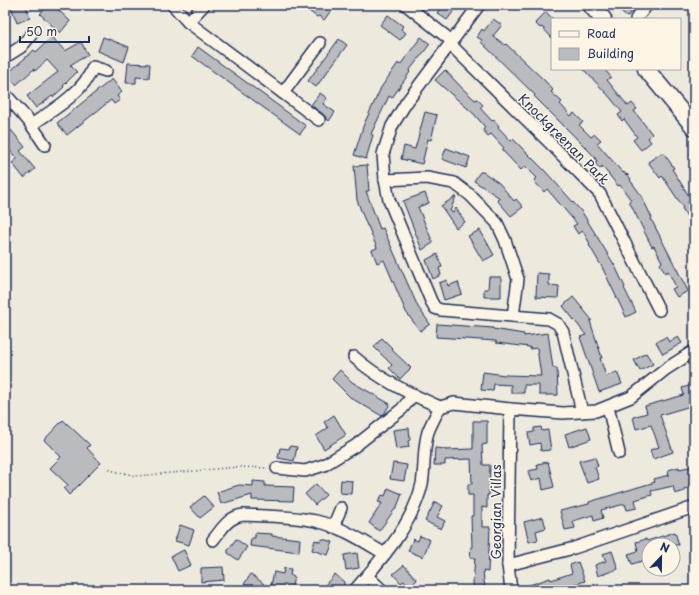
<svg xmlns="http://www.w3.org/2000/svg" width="699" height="595" font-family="'Playpen Sans',sans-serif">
<rect width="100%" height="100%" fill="#eee9dd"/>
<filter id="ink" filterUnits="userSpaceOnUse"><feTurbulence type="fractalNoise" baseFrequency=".025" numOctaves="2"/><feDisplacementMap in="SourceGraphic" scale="8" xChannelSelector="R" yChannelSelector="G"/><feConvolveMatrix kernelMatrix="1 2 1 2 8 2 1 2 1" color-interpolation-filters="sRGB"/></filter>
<g filter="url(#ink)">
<g fill="#babbbe" stroke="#1b2f5e">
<polygon points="17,5 26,5 30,18 17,23 11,7"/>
<polygon points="48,5 53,5 70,21 60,33 40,14"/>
<polygon points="301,5 335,5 324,20 319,16 317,17"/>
<polygon points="442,5 458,5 447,20 437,13"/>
<polygon points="612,5 628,5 634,9 627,17"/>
<polygon points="546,12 552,18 552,38 542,27 540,28 535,23"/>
<polygon points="388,15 403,26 401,29 406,33 400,40 380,25"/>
<polygon points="493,19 502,25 493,36 505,45 506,44 545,81 553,90 551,92 562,102 560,104 571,116 574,113 583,122 579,125 591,137 595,134 601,140 597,143 623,173 624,172 626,175 627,174 631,179 630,180 641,195 652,218 651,219 688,291 677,297 672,289 676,287 668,271 665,273 660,264 662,262 654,246 652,247 629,201 631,200 620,185 618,186 602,166 600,169 595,163 597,161 594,156 534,96 535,95 481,42 482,40 477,37 482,29 484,31"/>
<polygon points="52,37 65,51 81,42 88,55 70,65 77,72 63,86 64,87 53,97 52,96 36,108 27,96 58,72 47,60 35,71 34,69 16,85 7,74 34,50 36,52"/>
<polygon points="103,37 129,47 124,62 98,51"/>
<polygon points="421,37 430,44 409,71 410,72 392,98 389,96 371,134 373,135 366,159 354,155 364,124 380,90 380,89 398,63 400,65"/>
<polygon points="339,39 347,45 316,87 308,81"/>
<polygon points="198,47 306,126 300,134 192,56"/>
<polygon points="128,63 150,64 149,78 136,77 136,83 126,83"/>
<polygon points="583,69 604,69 611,77 607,80 628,106 632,103 637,109 634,111 652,134 648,138 651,142 641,150 633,140 637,137 624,119 622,121 618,115 622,112 608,95"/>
<polygon points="445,70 462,88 475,100 477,99 483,105 480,108 492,121 494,120 499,126 498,127 511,141 513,139 545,171 582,212 615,266 625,287 624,288 636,312 626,317 602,267 589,245 590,244 583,231 578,234 573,226 577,224 547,189 544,192 534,181 537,178 525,166 521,170 502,150 504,148 491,134 488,136 483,130 485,127 474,114 435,80"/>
<polygon points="112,79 122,92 117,96 120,100 114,104 111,100 67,135 57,123"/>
<polygon points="320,93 327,98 323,104 335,112 329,121 323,114 311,105"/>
<polygon points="425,112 437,115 431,140 428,139 422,164 401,159 404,146 415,149"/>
<polygon points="11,130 25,147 20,151 35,169 24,178 12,163 17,159 5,145 5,135"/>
<polygon points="446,148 470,157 466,168 442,159"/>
<polygon points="663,152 674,168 672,169 694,204 694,228 682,208 683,207 662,176 660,178 648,162"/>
<polygon points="367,165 369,191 366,191 380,229 383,228 418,307 430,324 420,331 406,312 384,260 377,263 372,250 377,248 368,226 367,226 357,200 354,166"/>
<polygon points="480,172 483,172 499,183 514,201 516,199 523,207 511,216 497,200 500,198 474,181"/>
<polygon points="425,193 429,203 418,207 433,243 422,250 403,201"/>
<polygon points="456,196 450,211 453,213 456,208 465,222 456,228 441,206"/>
<polygon points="480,230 494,255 483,261 468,236"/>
<polygon points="437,254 442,267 439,268 441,275 433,279 426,260"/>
<polygon points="537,273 549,274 549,285 559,286 558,298 536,297"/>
<polygon points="489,277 501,277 501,297 484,297 484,289 488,289"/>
<polygon points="447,280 448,286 458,282 462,294 444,300 439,283"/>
<polygon points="573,297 592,320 590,321 602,358 600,358 606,376 617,372 622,384 599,392 580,337 586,335 563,306"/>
<polygon points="437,324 493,328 493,329 524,334 524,336 548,333 553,368 557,368 558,395 539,395 539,385 524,385 524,393 511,393 511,385 494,384 493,391 481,390 483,372 505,375 541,376 537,348 530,349 530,347 496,343 496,341 436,337"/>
<polygon points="666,337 669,342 678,337 682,343 663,354 656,342"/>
<polygon points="382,338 392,348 391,349 411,368 400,379 389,368 392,365 374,347"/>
<polygon points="646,353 653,364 640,371 634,360"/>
<polygon points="340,370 352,382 390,404 384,414 382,416 351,398 332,379"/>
<polygon points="692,385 694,391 694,405 660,415 673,452 653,459 650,450 659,447 651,425 636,429 633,417 647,413 645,406 684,395 682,388"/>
<polygon points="334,415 346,435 324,449 316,436 328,428 324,422"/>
<polygon points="63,420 90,445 87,448 101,463 69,495 64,489 68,485 50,468 61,457 44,440"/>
<polygon points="473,421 487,421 487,444 482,445 483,465 490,465 489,495 487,495 487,508 482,507 482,527 490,527 488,572 483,571 485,590 474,590 473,582 475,558 470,558 471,547 472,547 471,516 473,516 473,495 468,495 468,484 472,484 471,459 445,460 445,465 434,465 435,448 445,449 445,450 473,449"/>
<polygon points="541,427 542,431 548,430 551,450 541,451 540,443 530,445 528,433 534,432 534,428"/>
<polygon points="587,427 591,439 569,447 565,434"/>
<polygon points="409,428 410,440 408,441 409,447 396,449 393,430"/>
<polygon points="290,446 297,447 294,461 278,458 280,448 289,449"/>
<polygon points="595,457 598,466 595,467 599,479 587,483 579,461"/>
<polygon points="548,462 554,487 543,490 541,478 531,481 528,471 538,469 537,464"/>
<polygon points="393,463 407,465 404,481 390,479"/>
<polygon points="694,466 694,487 684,489 685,491 675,494 673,486 651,491 652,495 635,500 637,508 627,510 625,504 601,510 603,518 594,521 593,515 573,521 575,528 565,530 560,511 589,504 589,502 655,482 654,479 669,475 668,470 679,467 679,469"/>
<polygon points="341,480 352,481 351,494 340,493"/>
<polygon points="253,481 265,482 265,486 294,487 293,501 252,500 252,495 221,504 217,492 239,485 253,486"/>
<polygon points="316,484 326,495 315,505 305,494"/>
<polygon points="388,488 402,494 396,509 395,509 379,531 369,523 382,503 378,502 382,495 385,496"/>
<polygon points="204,496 214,507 200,518 190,507"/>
<polygon points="435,502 443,506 437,517 445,521 441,529 425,521"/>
<polygon points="543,517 546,528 536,531 538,540 529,542 524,522"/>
<polygon points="180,525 194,530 189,545 175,541"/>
<polygon points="675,532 679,545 649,545 649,559 632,564 628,554 638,551 636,542 646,539 647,541"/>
<polygon points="255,533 272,534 272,536 300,539 299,552 250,546 251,538 255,538"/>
<polygon points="420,536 430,540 423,557 408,551 413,539 418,541"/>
<polygon points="236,539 247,547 238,560 228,553 228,550"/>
<polygon points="322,539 333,542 328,555 312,550 315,540 321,542"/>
<polygon points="184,550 191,565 178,571 171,556"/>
<polygon points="612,551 618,569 598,576 595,565 606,561 603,554"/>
<polygon points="357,553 359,568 346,570 344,555"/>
<polygon points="578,562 585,581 557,590 518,590 518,589 550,578 551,580 572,573 570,565"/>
<polygon points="404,565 417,580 408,587 404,581 401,583 393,574"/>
<polygon points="223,567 224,580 201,582 201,568"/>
<polygon points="284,568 291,569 290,575 294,577 291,590 276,590 276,587 271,585 274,572 283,574"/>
<polygon points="251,574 264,584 260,590 240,590"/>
<polygon points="335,574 344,582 344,585 340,590 330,590 325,585"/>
</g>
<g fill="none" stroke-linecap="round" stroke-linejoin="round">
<g stroke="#1b2f5e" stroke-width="14">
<g id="street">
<polyline points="173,5 188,22 319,120"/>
<polyline points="406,5 448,38 454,48 553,146 600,194 659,310"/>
<polyline points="479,5 406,103 392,126 383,154 385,180 389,200 431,301 435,308 441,310 549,319 558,324 563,332 582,412"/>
<polyline points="636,19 647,5"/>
<polyline points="188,22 204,5"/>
<polyline points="5,57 21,47 31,35"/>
<polyline points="283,93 320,43"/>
<polyline points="5,94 28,120 45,145"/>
<path d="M31 125C52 111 85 91 93 67L106 71"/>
<polyline points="385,180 427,178 454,183 470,195 497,223 505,240 518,279 513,316"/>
<polyline points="694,351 666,369 631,397 596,411 563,413 510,409 508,565 574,548 694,507"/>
<path d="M354 357C379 379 410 394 440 407L454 403 510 409"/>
<polyline points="608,407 619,453"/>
<polyline points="277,468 305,471 324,465 355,446 402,409 413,395"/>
<polyline points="333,527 341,508"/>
<path d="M213 540C222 529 228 517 243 515 267 516 292 516 316 521 342 527 363 541 385 554"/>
<polyline points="508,565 511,590"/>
<polyline points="367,576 382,590"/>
<path d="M355 590C382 558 412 526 422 484 425 468 423 447 428 432 431 424 436 415 440 407"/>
</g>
</g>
<g stroke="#1b2f5e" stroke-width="19">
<g id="secondary">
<polyline points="591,5 603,19"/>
<polyline points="646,69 694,127"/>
</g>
</g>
<polyline stroke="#1b2f5e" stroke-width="1.5" stroke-dasharray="1 3" stroke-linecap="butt" points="106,467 114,471 137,476 238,467 267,468"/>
<use href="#street" stroke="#fcf5e5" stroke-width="11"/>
<use href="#secondary" stroke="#fcf5e5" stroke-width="16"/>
</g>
</g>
<g text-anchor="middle" stroke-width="3" stroke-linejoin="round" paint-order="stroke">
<g font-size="13" fill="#1b2f5e" stroke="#fcf5e5">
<text transform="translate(564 139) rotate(45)" y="5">Knockgreenan Park</text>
<text transform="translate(496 512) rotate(-90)" y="5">Georgian Villas</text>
</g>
</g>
<rect width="699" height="595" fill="none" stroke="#fcf5e5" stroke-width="20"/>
<rect x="10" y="10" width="679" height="575" fill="none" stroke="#1b2f5e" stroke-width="1.5" filter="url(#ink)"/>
<rect x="551" y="18" width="130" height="52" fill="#fcf5e5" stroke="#a2a6af"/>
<rect x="559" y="31" width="20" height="6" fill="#fcf5e5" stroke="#a2a6af"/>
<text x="587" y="38" font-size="12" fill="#1b2f5e">Road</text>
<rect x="559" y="48" width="20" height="12" fill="#babbbe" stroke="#a2a6af"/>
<text x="587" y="58" font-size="12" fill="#1b2f5e">Building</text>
<g transform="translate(661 557) rotate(22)"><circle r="19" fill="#fcf5e5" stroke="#a2a6af"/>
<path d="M0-3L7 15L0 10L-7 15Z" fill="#1b2f5e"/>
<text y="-6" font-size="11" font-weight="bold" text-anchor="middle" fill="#1b2f5e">N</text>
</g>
<path d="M20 36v6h69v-6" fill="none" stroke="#1b2f5e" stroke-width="2"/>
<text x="26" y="36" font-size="12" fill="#1b2f5e" stroke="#fcf5e5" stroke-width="3" paint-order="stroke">50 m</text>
</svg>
